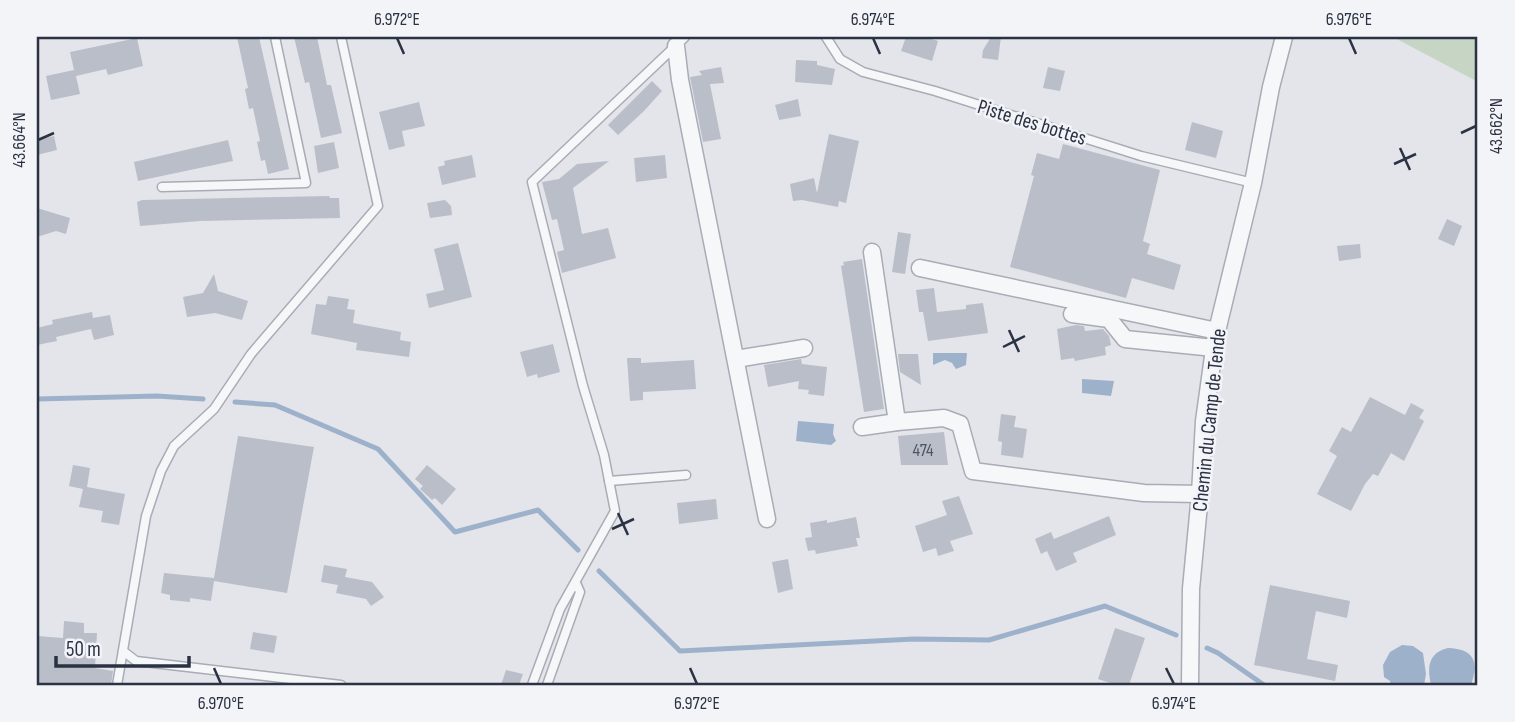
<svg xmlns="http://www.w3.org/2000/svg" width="1515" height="722" font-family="'Sofia Sans Condensed',sans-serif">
<rect width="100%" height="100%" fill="#e3e5eb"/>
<polygon fill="#c7d5c4" points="1393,37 1478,37 1478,82"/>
<g fill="#9eb1ca">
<polygon points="933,353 967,353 966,365 956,369 952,363 945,360 933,365"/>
<polygon points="1082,379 1114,381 1111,396 1082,393"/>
<polygon points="798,421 834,424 833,434 836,441 831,445 796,441"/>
<polygon points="1402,645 1413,646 1423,653 1426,674 1424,685 1391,685 1390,681 1384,677 1383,665 1390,652"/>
<path d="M1448 648C1474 649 1479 661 1471 685H1431C1427 667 1428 653 1448 648Z"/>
</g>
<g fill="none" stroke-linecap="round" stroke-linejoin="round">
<g stroke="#9eb1ca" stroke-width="5">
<polyline points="37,399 157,396 203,399"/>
<polyline points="235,402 275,405 378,449 455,532 538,510 578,550"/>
<polyline points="599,571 680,651 914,639 989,640 1105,606 1176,635"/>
<polyline points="1207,648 1218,653 1264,685"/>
</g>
</g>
<g fill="#babec8">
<polygon points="237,37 259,37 289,169 268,174 265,160 261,161 257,142 260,141 253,108 249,109 245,89 248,88"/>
<polygon points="294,37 317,37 327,85 331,85 342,133 321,138 309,82 305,83"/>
<polygon points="906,37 925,37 938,41 932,61 901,51"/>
<polygon points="991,37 1001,37 998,60 982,58 983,50"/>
<polygon points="137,38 143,66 108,75 106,69 76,76 80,94 51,100 46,76 74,70 70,52"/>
<polygon points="796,60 817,61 817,65 835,69 832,85 795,82"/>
<polygon points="721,67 724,83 710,84 721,139 703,142 690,77 702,75 699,71"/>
<polygon points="1048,67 1065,71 1060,91 1043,88"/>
<polygon points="652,81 662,91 644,111 618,135 608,125"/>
<polygon points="798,99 801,116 779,120 775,105"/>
<polygon points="419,102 425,126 402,131 405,146 389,150 379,112"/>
<polygon points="1192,122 1223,131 1216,158 1185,150"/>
<polygon points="829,134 859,141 846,203 839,201 838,207 802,200 793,201 790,184 814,178 817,193"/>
<polygon points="54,136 57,150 37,155 37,140"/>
<polygon points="228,140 233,161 138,181 134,162"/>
<polygon points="334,142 339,168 318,173 314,146"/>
<polygon points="1063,144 1160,170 1143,241 1150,244 1147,254 1181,265 1174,290 1132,278 1126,298 1010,267 1034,176 1031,175 1037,153 1059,159"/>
<polygon points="472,155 476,177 442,185 438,167 445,165 444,161"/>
<polygon points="665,155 667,178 636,182 634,158"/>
<polygon points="609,161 573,188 582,234 608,228 616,258 562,273 557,252 564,250 557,219 552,220 542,182 559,179 577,164"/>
<polygon points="329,196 330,198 339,198 340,218 200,221 140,226 137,202 142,200"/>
<polygon points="445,200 451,206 452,215 430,218 427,203"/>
<polygon points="37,208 70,218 66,234 56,231 37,237"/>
<polygon points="1447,219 1462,226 1454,246 1438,239"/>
<polygon points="898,232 911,234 905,274 892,272"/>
<polygon points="458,243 472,297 429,308 426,294 444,290 434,249"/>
<polygon points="1360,244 1361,258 1339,261 1337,246"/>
<polygon points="862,259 884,409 864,412 841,266 844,265 843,262"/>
<polygon points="214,274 218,291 248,301 242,320 215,313 187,317 183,297 203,293"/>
<polygon points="934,288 937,312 966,309 966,305 983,303 988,333 928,341 923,312 919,312 916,290"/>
<polygon points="328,296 349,299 347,309 355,310 353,323 401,332 400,340 411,342 409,357 356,350 357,343 311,334 316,304 326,305"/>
<polygon points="92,312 93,318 110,315 114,335 94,340 91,329 56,337 57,341 37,345 37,328 53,324 52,320"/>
<polygon points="1076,325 1084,326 1085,331 1103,329 1109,336 1111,345 1105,347 1106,355 1075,361 1074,358 1061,360 1057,329"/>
<polygon points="553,344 560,372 538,378 537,374 527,377 520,352"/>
<polygon points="898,354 918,354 921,385 900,372"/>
<polygon points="627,358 641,358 641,363 694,360 696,389 643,392 643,400 630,401"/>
<polygon points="801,359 802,364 827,367 824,396 808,394 809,390 798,389 799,381 768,387 764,365"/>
<polygon points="1370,397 1405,415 1411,403 1424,410 1419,418 1424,421 1404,461 1391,453 1378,476 1373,474 1365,484 1351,511 1317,494 1337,456 1329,451 1342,427 1351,432"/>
<polygon points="1001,414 1016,416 1014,427 1027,429 1023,458 1001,455 1002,442 998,441"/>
<polygon points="944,432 948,465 901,465 898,436"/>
<polygon points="238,436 314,447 287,593 214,581 211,601 190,598 190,602 170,600 170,595 161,593 164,573 214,578"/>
<polygon points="73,465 90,468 87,487 125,494 119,525 101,522 103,511 79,507 83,489 69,486"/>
<polygon points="427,465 456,489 442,505 435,498 432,500 420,489 423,486 415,479"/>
<polygon points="959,496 973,534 950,541 954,551 938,556 936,548 923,552 915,526 947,515 942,501"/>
<polygon points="716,499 718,519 679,524 677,503"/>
<polygon points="1109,516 1116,535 1073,553 1077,562 1056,571 1047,551 1041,554 1035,539 1051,532 1054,539"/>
<polygon points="856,517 860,538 856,538 858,546 816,554 815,550 808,551 805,538 812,537 810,523 827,520 827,523"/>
<polygon points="788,559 793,589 778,593 772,562"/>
<polygon points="324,565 347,569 345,577 372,582 384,597 371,606 366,599 336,593 338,585 321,582"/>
<polygon points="1270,585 1350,601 1347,618 1316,611 1307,659 1338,665 1335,681 1254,665"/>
<polygon points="64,621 84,623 84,633 97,633 95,668 113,671 111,685 37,685 37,636 63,638"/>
<polygon points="1115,628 1145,638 1129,685 1116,685 1098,679"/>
<polygon points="253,632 277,636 274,653 250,649"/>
<polygon points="506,670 523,674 519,685 501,685"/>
</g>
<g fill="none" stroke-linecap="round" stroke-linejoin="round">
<g stroke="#a8acb5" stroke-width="11">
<g id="lane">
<polyline points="826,37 840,59 863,72 935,91 1141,156 1253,183"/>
<polyline points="162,187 306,183 275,37"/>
<polyline points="609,481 686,475"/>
<polyline points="123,651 136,661 341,685"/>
<polyline points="117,685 146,516 161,471 174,446 214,409 251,354 378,206 341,37"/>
<polyline points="532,685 560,609 615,511 604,455 583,386 532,182 685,37"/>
<polyline points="547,685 580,592 576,583"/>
</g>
</g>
<g stroke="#a8acb5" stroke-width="19">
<g id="street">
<polyline points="676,46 680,80 767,519"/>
<polyline points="872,252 897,422 944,418 960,424 973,471 1144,493 1200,494"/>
<polyline points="920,268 1217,331"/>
<polyline points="1072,314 1109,319 1125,339 1214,348"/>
<polyline points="736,359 804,348"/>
<polyline points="862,427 897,422"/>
<polyline points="1190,685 1191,589 1200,494 1204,421 1216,335 1253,183 1271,87 1284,37"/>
</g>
</g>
<use href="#lane" stroke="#f6f7f9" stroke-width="8"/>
<use href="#street" stroke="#f6f7f9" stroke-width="16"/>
</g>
<path fill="none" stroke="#2b3243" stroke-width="2.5" d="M397 38 404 54M873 38 880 54M1349 38 1356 54M1461 133 1476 126M38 140 54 133M1400 148 1410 170M1394 164 1416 154M1009 330 1019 352M1003 347 1025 336M618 513 628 535M612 529 634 519M214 668 221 684M690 668 697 684M1166 668 1174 684"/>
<g text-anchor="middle" stroke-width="5" stroke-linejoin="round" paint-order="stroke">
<g font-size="18" fill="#4f5564">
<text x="923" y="456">474</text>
</g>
<g font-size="21" fill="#2b3243" stroke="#f3f4f8">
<text transform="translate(1032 122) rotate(17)" y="7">Piste des bottes</text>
<text transform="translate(1209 420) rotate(-84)" y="7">Chemin du Camp de Tende</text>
</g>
</g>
<rect width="1515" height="722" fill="none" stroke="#f3f4f8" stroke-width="77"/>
<path d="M56 656v10h133v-10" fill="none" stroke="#2b3243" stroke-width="3.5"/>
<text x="66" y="656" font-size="21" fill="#2b3243" stroke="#f3f4f8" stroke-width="5" paint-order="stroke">50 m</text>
<rect x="38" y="38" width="1438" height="646" fill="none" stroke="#2b3243" stroke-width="2.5"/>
<g font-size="18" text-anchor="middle" fill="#2b3243">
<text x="397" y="25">6.972°E</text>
<text x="873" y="25">6.974°E</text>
<text x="1349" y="25">6.976°E</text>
<text transform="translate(1496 126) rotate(-90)" y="6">43.662°N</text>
<text transform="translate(19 140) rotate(-90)" y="6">43.664°N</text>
<text x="221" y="709">6.970°E</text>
<text x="697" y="709">6.972°E</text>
<text x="1174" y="709">6.974°E</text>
</g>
</svg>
